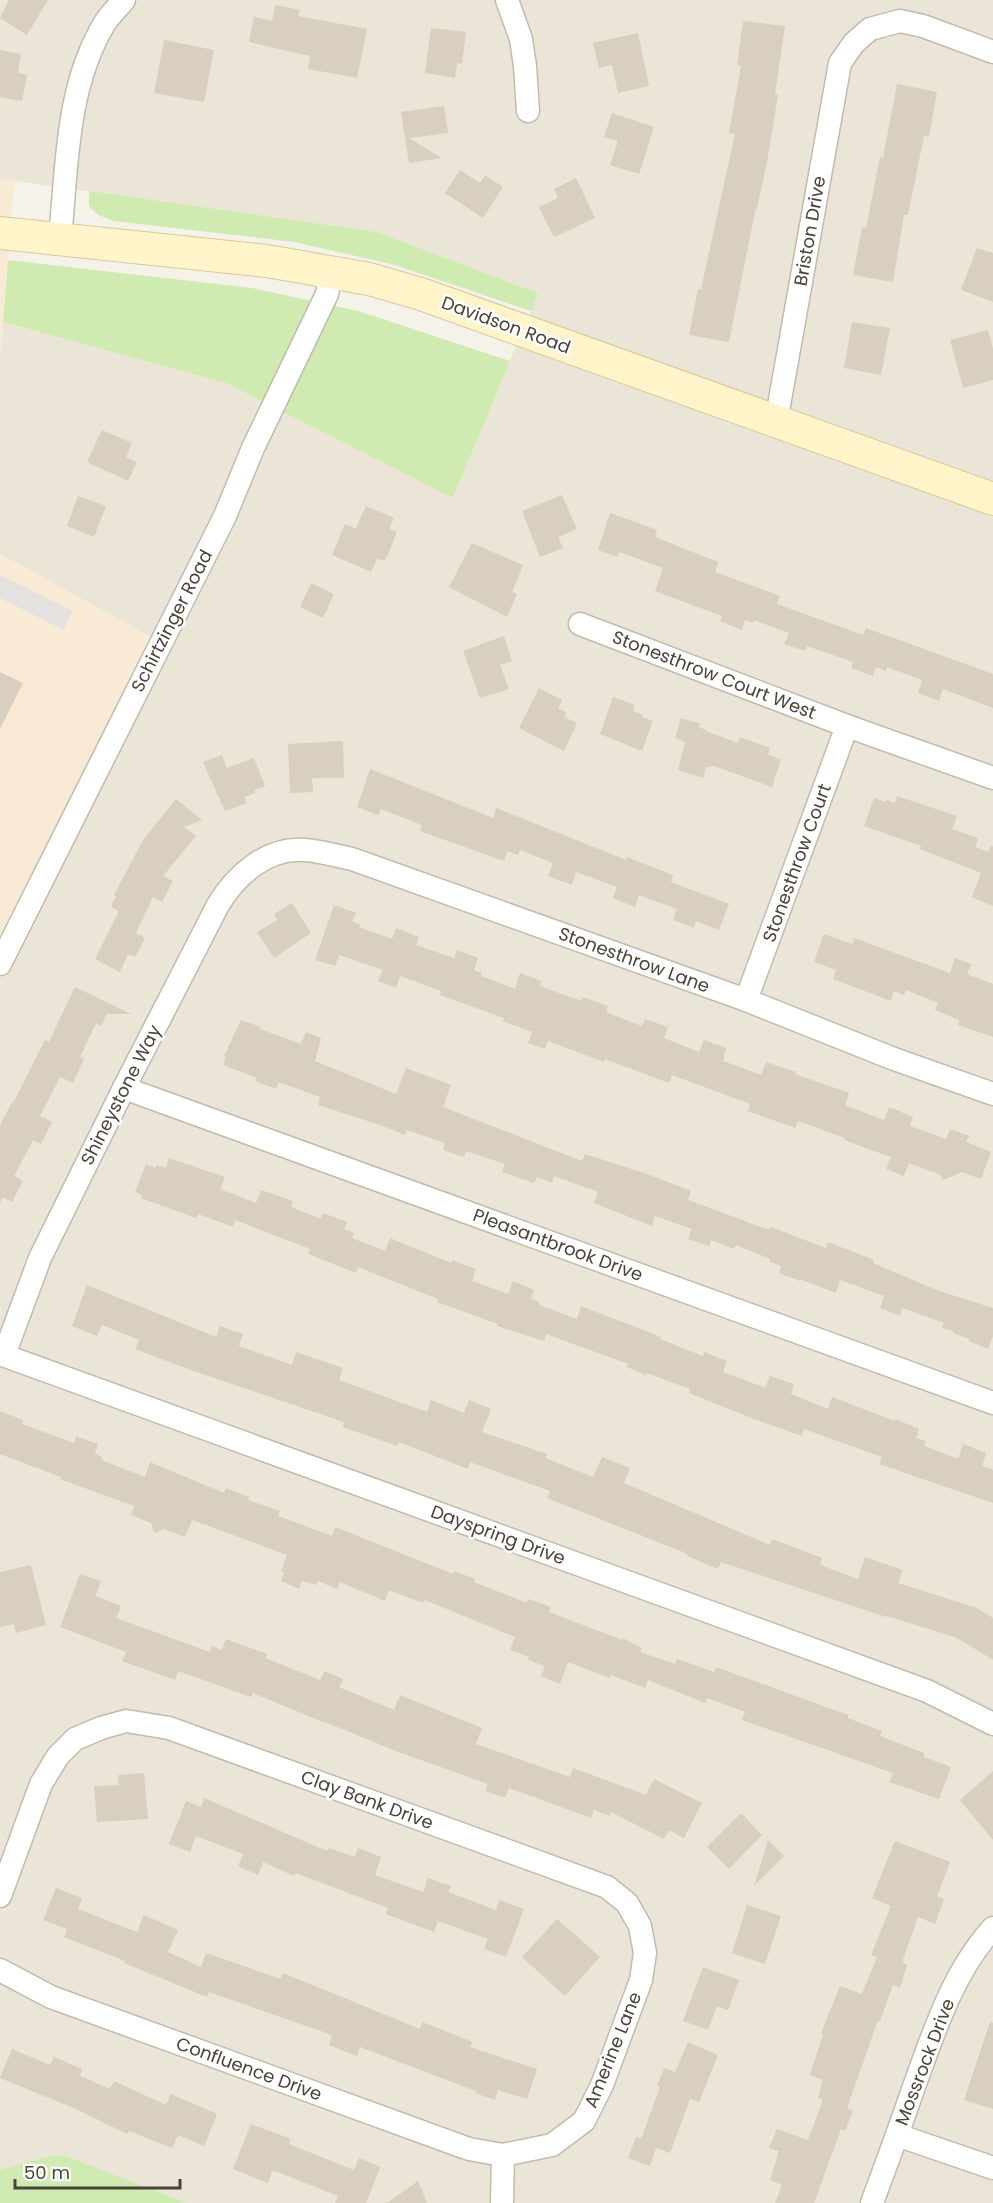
<svg xmlns="http://www.w3.org/2000/svg" width="993" height="2203" font-family="Poppins,sans-serif">
<rect width="100%" height="100%" fill="#f5f2ea"/>
<polygon fill="#eae5d7" points="0,0 993,0 993,2203 187,2203 61,2155 49,2156 0,2170 0,937 151,637 0,554 0,354 3,322 226,383 453,498 538,293 377,232 0,179"/>
<g fill="#f8ead4">
<polygon points="0,179 14,181 0,354"/>
<polygon points="0,554 151,637 0,937"/>
</g>
<g fill="#cfebb1">
<polygon points="89,191 377,232 538,293 531,311 395,265 294,242 114,221 98,215 89,206"/>
<polygon points="8,260 252,288 358,311 510,361 453,498 226,383 3,322"/>
<polygon points="61,2155 68,2157 187,2203 0,2203 0,2170 49,2156"/>
</g>
<polygon fill="#e4e2de" points="0,575 73,611 63,630 0,598"/>
<g fill="#d8cfbe">
<polygon points="9,0 48,0 27,35 0,18"/>
<polygon points="275,5 300,10 298,16 367,29 357,78 308,69 310,56 249,42 254,17 272,21"/>
<polygon points="743,21 785,26 775,94 778,95 767,162 757,208 756,207 729,342 689,335 698,289 701,289 735,134 729,133 741,66 737,65"/>
<polygon points="431,28 466,32 462,64 457,63 455,78 425,73"/>
<polygon points="638,33 649,86 618,93 612,65 599,68 593,43"/>
<polygon points="164,40 214,50 204,102 154,93"/>
<polygon points="0,50 21,54 18,73 27,75 22,101 0,97"/>
<polygon points="897,84 937,92 929,137 924,136 908,215 904,215 893,282 853,275 862,227 866,228 880,157 883,158"/>
<polygon points="444,106 448,133 409,138 442,158 409,163 401,112"/>
<polygon points="612,113 654,127 639,174 610,165 618,141 604,137"/>
<polygon points="460,170 480,183 485,175 503,187 483,218 445,193"/>
<polygon points="576,178 595,218 554,237 539,207 558,198 554,189"/>
<polygon points="977,248 993,253 993,302 961,290"/>
<polygon points="852,322 890,328 881,375 844,368"/>
<polygon points="988,330 993,349 993,380 963,388 950,340"/>
<polygon points="102,430 132,443 126,457 137,462 128,481 87,462"/>
<polygon points="562,495 577,529 558,537 563,548 540,557 522,511"/>
<polygon points="78,496 106,506 94,537 67,526"/>
<polygon points="366,506 394,518 389,529 397,532 385,561 377,558 371,572 332,555 345,524 356,529"/>
<polygon points="610,513 657,530 655,537 718,562 715,572 780,596 777,604 863,635 866,628 993,674 993,708 943,689 939,701 918,693 922,680 887,667 886,671 876,667 873,676 851,668 853,662 807,646 805,651 784,644 789,633 754,620 753,623 745,620 742,630 720,621 722,616 655,591 663,568 619,552 617,557 598,550"/>
<polygon points="472,543 523,565 512,592 517,594 507,617 449,587"/>
<polygon points="311,583 334,594 323,618 300,607"/>
<polygon points="504,636 512,661 500,665 509,689 480,698 463,651"/>
<polygon points="0,672 23,683 0,729"/>
<polygon points="539,688 562,700 558,708 566,712 564,717 577,723 564,751 519,728"/>
<polygon points="613,697 635,705 633,711 643,715 642,717 653,721 642,751 600,734"/>
<polygon points="681,718 700,724 699,727 706,730 706,731 738,743 740,737 770,748 768,754 781,760 772,787 711,765 711,767 706,767 703,778 678,770 685,742 675,738"/>
<polygon points="343,741 344,778 312,778 313,792 290,793 288,744"/>
<polygon points="222,755 227,768 254,758 265,786 254,790 255,793 244,797 247,803 225,811 203,762"/>
<polygon points="370,769 493,818 496,808 626,860 627,857 673,875 671,882 729,904 719,930 696,921 694,928 673,920 677,909 639,895 635,907 613,898 617,887 576,872 572,885 548,876 553,863 520,850 518,855 507,851 504,861 420,831 422,825 381,809 378,815 357,807"/>
<polygon points="897,796 957,816 952,829 978,838 975,847 988,852 991,846 993,846 993,906 972,897 981,873 920,849 921,846 864,826 874,798 885,802 886,800 895,803"/>
<polygon points="176,799 202,820 184,827 196,836 163,876 173,881 162,902 153,897 136,933 145,938 135,957 128,954 120,972 95,959 119,911 111,907 116,896 114,895 143,840"/>
<polygon points="292,903 311,933 274,958 257,932 277,920 274,914"/>
<polygon points="334,905 356,913 352,921 360,925 359,927 392,939 396,928 419,937 416,945 454,958 457,950 478,958 474,970 482,973 481,976 515,989 520,973 541,981 540,986 581,1001 583,997 608,1006 606,1011 608,1013 642,1026 645,1019 668,1027 664,1038 699,1052 704,1040 726,1048 723,1061 761,1075 766,1062 796,1072 795,1074 849,1093 845,1105 884,1120 889,1107 913,1117 910,1126 946,1139 950,1129 969,1136 966,1142 991,1152 981,1179 962,1172 943,1180 941,1175 909,1163 904,1176 886,1169 891,1157 844,1140 845,1138 798,1121 795,1128 748,1111 750,1104 672,1075 669,1083 605,1059 604,1062 548,1041 545,1049 528,1043 532,1032 503,1021 504,1018 440,995 441,991 400,976 396,988 378,981 383,970 339,955 335,966 315,960"/>
<polygon points="824,934 852,944 854,938 950,973 955,958 971,964 967,974 993,984 993,1037 958,1025 959,1020 935,1010 938,1003 906,990 904,995 894,991 891,1001 833,979 836,970 814,962"/>
<polygon points="75,987 131,1014 107,1014 101,1026 96,1023 80,1057 84,1059 73,1083 60,1077 40,1116 52,1122 41,1144 33,1140 14,1176 23,1181 12,1202 3,1197 0,1203 0,1125 12,1102 13,1103 45,1040 49,1042"/>
<polygon points="241,1020 261,1027 260,1029 301,1044 306,1032 321,1038 315,1061 396,1094 406,1068 451,1085 443,1107 582,1161 585,1154 644,1173 691,1191 688,1200 769,1230 771,1227 826,1248 828,1242 874,1260 873,1263 939,1291 993,1308 993,1336 988,1349 969,1341 969,1339 953,1333 953,1331 942,1328 944,1323 903,1308 900,1316 880,1308 884,1296 840,1280 836,1293 800,1279 800,1281 779,1273 781,1266 770,1262 770,1259 736,1245 734,1249 711,1240 709,1246 688,1239 692,1229 655,1216 652,1226 594,1203 598,1192 554,1176 552,1183 537,1177 534,1183 502,1172 505,1164 466,1151 464,1157 443,1150 445,1143 407,1130 405,1135 383,1126 318,1105 320,1097 279,1082 276,1089 255,1081 257,1078 223,1065 226,1056 224,1056"/>
<polygon points="169,1158 225,1177 220,1189 256,1203 261,1190 293,1201 291,1207 321,1219 323,1213 347,1222 344,1229 354,1233 352,1238 385,1251 390,1238 451,1263 452,1260 476,1269 472,1281 508,1294 513,1281 534,1290 531,1299 539,1302 539,1305 577,1319 581,1306 661,1337 660,1339 703,1356 704,1352 727,1361 723,1372 765,1388 770,1376 794,1384 791,1394 828,1409 832,1397 895,1421 895,1419 919,1429 916,1438 926,1441 924,1446 958,1459 963,1444 986,1453 982,1466 993,1470 993,1503 879,1464 882,1457 804,1429 802,1436 754,1419 689,1393 690,1389 647,1373 646,1375 627,1367 628,1364 546,1334 544,1341 497,1326 498,1324 437,1302 438,1299 358,1267 356,1273 308,1254 310,1249 235,1220 233,1227 198,1214 196,1218 141,1198 142,1195 135,1192 146,1164 155,1168 157,1165 166,1168"/>
<polygon points="87,1285 216,1337 220,1326 243,1334 239,1346 292,1365 296,1352 343,1368 339,1380 427,1412 431,1400 464,1413 469,1400 491,1409 482,1432 547,1454 545,1458 593,1477 602,1457 630,1468 624,1483 770,1545 772,1539 822,1558 820,1565 858,1579 865,1557 903,1570 898,1583 977,1608 993,1618 993,1660 957,1638 887,1616 886,1617 721,1562 718,1569 687,1556 688,1554 547,1498 550,1491 470,1462 468,1469 399,1442 397,1446 343,1427 344,1422 188,1369 135,1349 139,1340 102,1325 97,1336 72,1326"/>
<polygon points="0,1411 23,1420 22,1424 74,1443 76,1436 98,1444 95,1454 102,1457 101,1460 145,1477 150,1462 224,1493 226,1488 249,1497 248,1500 280,1511 278,1516 332,1536 335,1527 453,1574 454,1571 475,1579 474,1582 527,1603 528,1599 551,1607 549,1612 622,1640 623,1638 642,1648 640,1652 675,1664 677,1659 714,1672 716,1667 848,1715 848,1718 882,1731 880,1736 924,1753 924,1757 951,1767 939,1799 889,1782 893,1773 742,1720 745,1712 707,1698 705,1703 648,1680 645,1688 611,1675 610,1678 568,1662 560,1684 541,1676 545,1666 528,1660 529,1657 510,1650 515,1637 425,1600 423,1603 389,1590 385,1601 340,1582 337,1589 318,1581 317,1585 302,1581 299,1589 281,1581 284,1572 281,1571 287,1555 192,1520 185,1537 163,1529 155,1533 151,1523 131,1515 134,1506 60,1479 61,1477 0,1454"/>
<polygon points="31,1565 46,1625 16,1633 14,1624 0,1627 0,1572"/>
<polygon points="80,1574 101,1581 95,1596 121,1606 116,1618 210,1652 212,1646 222,1650 226,1639 267,1654 265,1658 320,1680 324,1671 343,1679 339,1687 394,1710 400,1695 482,1728 476,1744 570,1777 573,1768 646,1795 654,1779 702,1803 684,1838 669,1830 664,1839 611,1812 610,1816 594,1810 591,1818 509,1788 505,1798 485,1791 488,1784 396,1751 325,1722 325,1723 253,1693 251,1697 178,1671 175,1680 122,1661 126,1652 60,1627"/>
<polygon points="993,1771 993,1840 960,1800"/>
<polygon points="144,1773 148,1819 97,1822 94,1786 119,1785 118,1775"/>
<polygon points="204,1798 327,1851 329,1848 355,1857 358,1848 381,1857 375,1875 423,1892 428,1878 451,1886 448,1892 496,1910 499,1900 524,1909 506,1957 484,1949 488,1939 438,1921 434,1932 386,1914 388,1908 296,1873 294,1876 263,1862 258,1875 238,1866 243,1854 196,1836 190,1852 169,1844 186,1801 201,1807"/>
<polygon points="741,1813 762,1835 729,1869 707,1847"/>
<polygon points="768,1840 784,1856 754,1886"/>
<polygon points="895,1841 950,1862 937,1896 944,1899 935,1924 918,1917 902,1962 907,1965 900,1988 893,1985 880,2021 878,2020 847,2108 853,2111 845,2131 841,2129 814,2203 775,2203 782,2185 770,2180 779,2151 769,2148 777,2129 808,2140 823,2100 818,2097 823,2080 810,2075 823,2034 821,2033 840,1986 862,1994 877,1957 871,1955 891,1906 872,1898"/>
<polygon points="56,1888 82,1898 78,1909 137,1932 144,1915 178,1930 168,1952 201,1967 206,1953 281,1979 283,1973 420,2029 422,2022 473,2042 470,2047 537,2069 527,2099 498,2090 495,2100 475,2093 476,2091 360,2047 357,2056 329,2045 332,2035 209,1992 207,1997 124,1963 125,1961 64,1937 67,1929 43,1920"/>
<polygon points="747,1905 781,1916 765,1964 732,1953"/>
<polygon points="557,1919 600,1957 565,1996 522,1957"/>
<polygon points="703,1967 739,1980 728,2010 717,2006 708,2030 683,2021"/>
<polygon points="990,2022 993,2023 993,2109 964,2100"/>
<polygon points="688,2042 718,2055 699,2102 690,2099 670,2153 656,2148 650,2166 628,2158 636,2137 641,2139 660,2087 657,2085 664,2068 675,2072"/>
<polygon points="12,2049 50,2065 54,2057 82,2069 80,2076 110,2089 114,2081 166,2105 171,2094 217,2114 204,2146 178,2135 172,2148 129,2131 127,2134 76,2109 0,2078"/>
<polygon points="251,2124 291,2139 289,2144 354,2170 359,2158 380,2167 366,2203 335,2203 338,2196 278,2172 272,2171 268,2183 233,2169"/>
<polygon points="418,2181 427,2203 387,2203"/>
</g>
<g fill="none" stroke-linecap="round" stroke-linejoin="round">
<g stroke="#c2bbab" stroke-width="25">
<g id="minor">
<polyline points="507,0 521,39 525,66 528,111"/>
<path d="M60 239C67 166 66 85 106 21 111 14 118 7 124 0"/>
<polyline points="776,422 840,63 854,43 870,29 900,21 923,26 993,52"/>
<polyline points="580,624 847,726 993,778"/>
<polyline points="0,964 225,516 253,448 327,294 332,272"/>
<polyline points="746,1000 847,726"/>
<polyline points="124,1088 993,1403"/>
<polyline points="0,1354 927,1691 993,1724"/>
<path d="M4 1355 40 1258 124 1088 218 905C236 875 267 847 305 850 321 851 337 856 352 859L746 1000 894 1059 993 1094"/>
<polyline points="0,1896 41,1784 58,1756 75,1739 101,1728 126,1721 169,1728 607,1887 627,1903 640,1926 645,1953 641,1980 602,2085 584,2121 552,2145 503,2155 469,2149 51,1997 0,1970"/>
<polyline points="897,2135 993,2168"/>
<polyline points="502,2203 503,2155"/>
<path d="M872 2203C885 2167 899 2131 911 2095 932 2038 951 1974 993 1928"/>
</g>
</g>
<g stroke="#d7c898" stroke-width="34">
<polyline id="secondary" points="0,233 267,261 369,279 421,294 993,499"/>
</g>
<use href="#minor" stroke="#fff" stroke-width="22"/>
<use href="#secondary" stroke="#fff4ca" stroke-width="32"/>
</g>
<g text-anchor="middle" stroke-width="5" stroke-linejoin="round" paint-order="stroke">
<g font-size="18" fill="#4a4337" stroke="#fff">
<text transform="translate(810 231) rotate(-80)" y="6">Briston Drive</text>
<text transform="translate(506 325) rotate(20)" y="6">Davidson Road</text>
<text transform="translate(172 621) rotate(-63)" y="6">Schirtzinger Road</text>
<text transform="translate(714 675) rotate(21)" y="6">Stonesthrow Court West</text>
<text transform="translate(797 863) rotate(-70)" y="6">Stonesthrow Court</text>
<text transform="translate(634 960) rotate(20)" y="6">Stonesthrow Lane</text>
<text transform="translate(121 1095) rotate(-63)" y="6">Shineystone Way</text>
<text transform="translate(558 1245) rotate(20)" y="6">Pleasantbrook Drive</text>
<text transform="translate(498 1535) rotate(20)" y="6">Dayspring Drive</text>
<text transform="translate(367 1800) rotate(20)" y="6">Clay Bank Drive</text>
<text transform="translate(613 2050) rotate(-68)" y="6">Amerine Lane</text>
<text transform="translate(925 2062) rotate(-69)" y="6">Mossrock Drive</text>
<text transform="translate(249 2069) rotate(20)" y="6">Confluence Drive</text>
</g>
</g>
<path d="M15 2179v9h165v-9" fill="none" stroke="#4a4337" stroke-width="3"/>
<text x="24" y="2179" font-size="18" fill="#4a4337" stroke="#ffffff" stroke-width="4.5" paint-order="stroke">50 m</text>
</svg>
